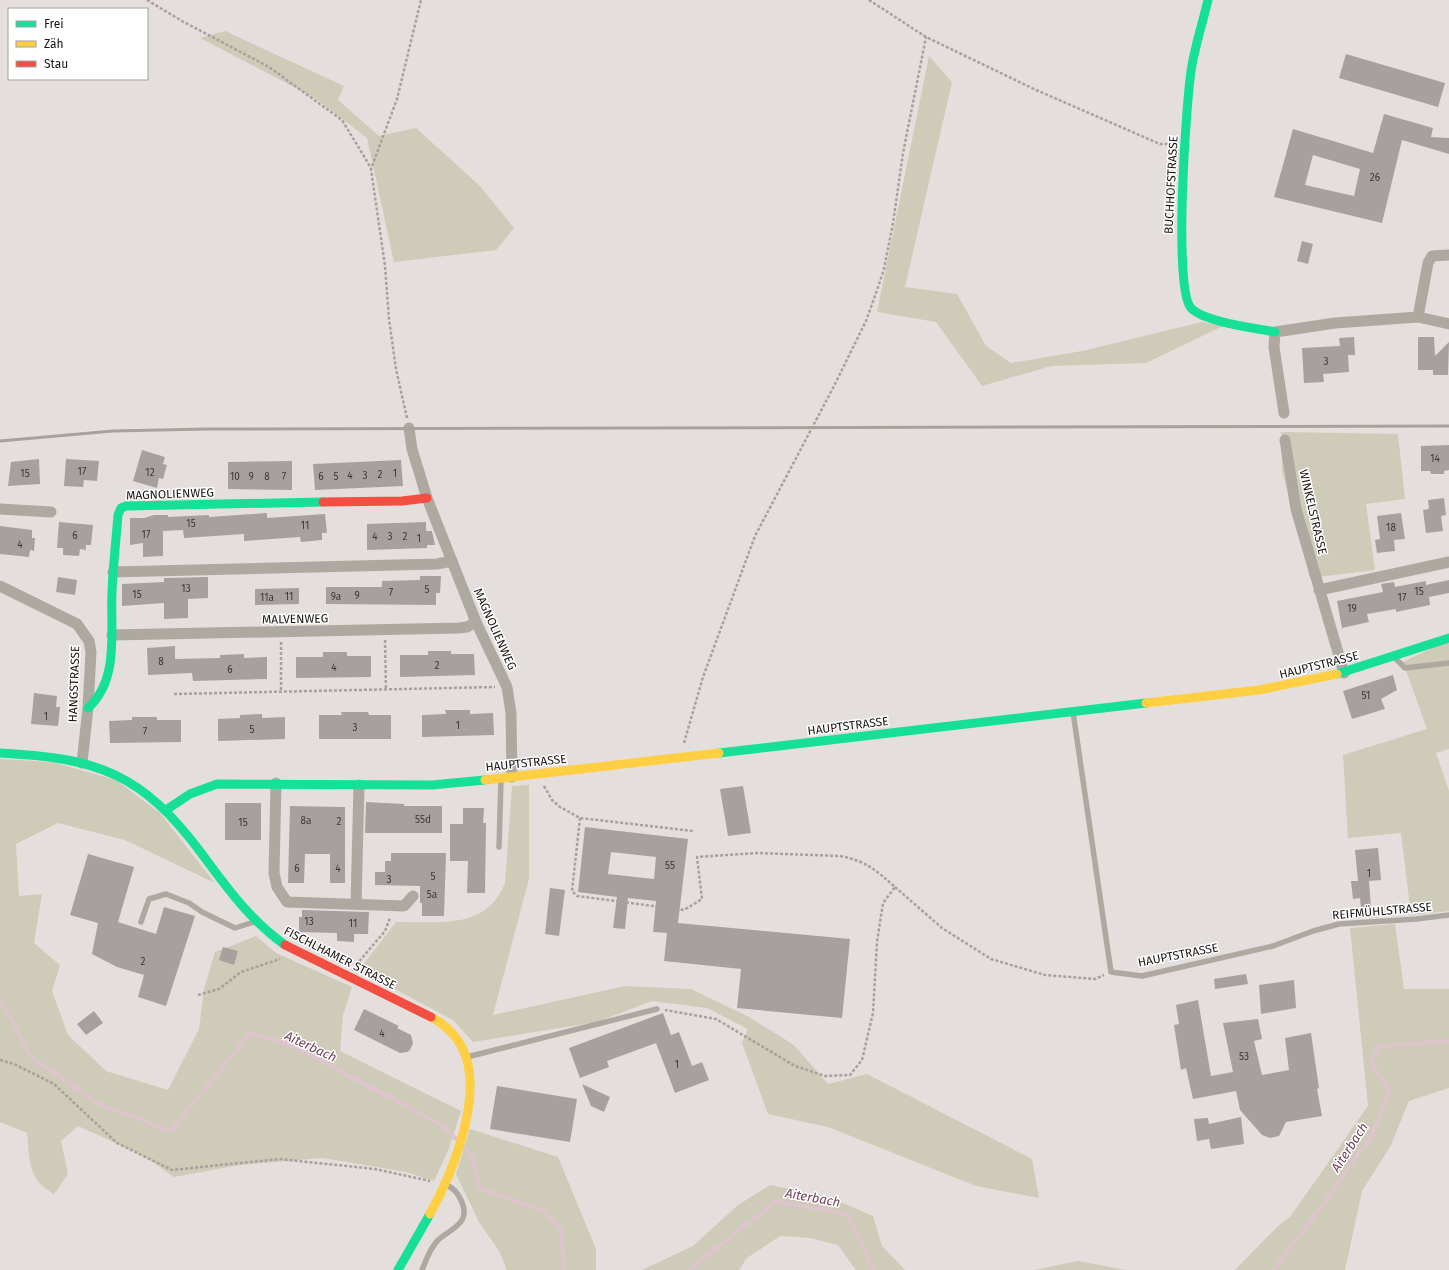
<svg xmlns="http://www.w3.org/2000/svg" width="1449" height="1270" font-family="'Fira Sans',sans-serif">
<rect width="100%" height="100%" fill="#e4dfdc"/>
<g fill="#cecbb8">
<polygon points="225,31 344,86 338,100 379,136 416,128 479,185 514,228 496,250 394,262 367,138 315,98 200,38"/>
<polygon points="929,56 952,82 905,287 957,294 986,346 1011,363 1082,351 1202,322 1223,326 1146,363 1051,366 982,386 936,322 877,312"/>
<polygon points="1281,432 1398,434 1405,499 1366,504 1375,570 1310,578 1282,471"/>
<polygon points="1449,640 1449,749 1436,753 1449,791 1449,911 1411,915 1401,833 1348,838 1343,755 1427,729 1403,662"/>
<path d="M0 759 52 762 116 780 160 813 215 883 125 840 58 823 16 844 19 896 42 894 34 943 60 965 52 991 68 1035 106 1071 168 1090 199 1029 204 989 215 952 256 936 276 953 352 987 343 1015 340 1051 461 1111 448 1151 434 1181 406 1172 323 1158 240 1165 174 1177 144 1156 78 1126 61 1141 68 1174 54 1194C27 1179 30 1160 27 1133L0 1122Z"/>
<path d="M529 785V879L493 1015 625 986 691 989 749 1017 794 1045 828 1084 867 1074 1032 1159 1039 1198 976 1186 828 1127 768 1114 742 1043 748 1029 707 1008 652 1001 597 1022 473 1042 453 1020 359 970 396 922C439 921 486 931 505 883L512 786Z"/>
<polygon points="1395,924 1404,989 1449,989 1449,1088 1409,1101 1390,1147 1362,1191 1345,1270 1235,1270 1277,1227 1290,1217 1368,1106 1350,928"/>
<polygon points="470,1129 558,1157 596,1249 596,1270 507,1270 499,1251 479,1222 456,1174"/>
<polygon points="770,1185 829,1197 873,1216 882,1246 905,1270 856,1270 838,1245 810,1238 780,1236 747,1258 739,1270 642,1270 693,1246 738,1205"/>
<polygon points="1078,1261 1126,1270 1034,1270"/>
</g>
<g fill="none" stroke-linecap="round" stroke-linejoin="round">
<g stroke="#dec4cc" stroke-width="4">
<polyline points="0,999 32,1058 101,1105 171,1131 250,1033 289,1044 442,1125 456,1139"/>
<polyline points="462,1145 472,1156 480,1188 544,1211 561,1230 564,1270"/>
<polyline points="689,1270 776,1201 847,1214 874,1270"/>
<polyline points="1273,1270 1315,1215 1371,1137 1390,1089 1376,1071 1371,1062 1380,1046 1449,1041"/>
</g>
</g>
<g fill="#a8a09e" fill-rule="evenodd">
<polygon points="1346,54 1445,83 1438,107 1339,78"/>
<path d="M1384 114 1433 128 1431 137 1449 138V154L1402 140 1382 223 1274 197 1293 129 1373 153ZM1313 155 1360 169 1354 196 1305 185Z"/>
<polygon points="1302,241 1313,244 1308,264 1297,261"/>
<polygon points="1354,337 1355,355 1348,355 1349,372 1323,374 1324,382 1304,383 1302,348 1340,346 1339,338"/>
<polygon points="1418,337 1434,337 1435,356 1449,342 1448,375 1433,375 1433,370 1418,370"/>
<polygon points="1449,445 1449,470 1444,471 1444,474 1431,474 1430,471 1421,471 1421,446"/>
<polygon points="142,450 165,457 163,464 167,465 163,479 159,478 157,488 133,481"/>
<polygon points="39,459 40,484 8,486 11,462"/>
<polygon points="66,459 99,461 97,481 84,480 83,487 64,486"/>
<polygon points="401,460 403,486 315,490 313,464"/>
<polygon points="292,461 292,490 228,489 228,462"/>
<polygon points="1444,498 1446,515 1441,516 1443,531 1426,533 1423,510 1429,509 1428,500"/>
<polygon points="267,513 267,518 325,514 327,533 322,533 322,540 301,542 300,537 244,541 244,534 184,538 183,530 163,531 163,556 143,557 143,543 130,545 130,518 144,518 154,515 168,515 168,517 209,515 209,517"/>
<polygon points="1401,513 1405,539 1394,540 1395,551 1377,553 1375,540 1380,539 1377,516"/>
<polygon points="59,522 93,525 91,545 86,545 86,550 80,549 79,556 63,555 63,548 57,548"/>
<polygon points="426,522 426,531 432,531 435,545 427,545 427,548 367,550 367,524"/>
<polygon points="0,526 32,530 32,538 35,538 34,551 30,550 29,557 0,554"/>
<polygon points="420,576 441,576 440,593 436,593 436,605 326,604 326,587 382,587 382,581 420,580"/>
<polygon points="58,577 77,580 75,595 56,592"/>
<polygon points="208,577 208,598 188,599 188,618 164,619 164,603 122,606 122,584 164,582 164,578"/>
<polygon points="1449,580 1449,593 1429,597 1430,605 1396,612 1396,609 1367,614 1369,622 1342,628 1337,601 1383,592 1381,584 1394,582 1395,587 1426,581 1426,585"/>
<polygon points="299,588 299,604 255,605 255,589"/>
<polygon points="175,646 175,659 220,658 220,655 244,654 244,658 267,657 267,679 193,681 192,673 148,675 147,648"/>
<polygon points="428,651 451,651 451,654 474,654 475,675 400,677 400,655 428,655"/>
<polygon points="323,652 347,652 347,656 371,656 371,677 296,678 296,657 323,657"/>
<polygon points="1393,675 1397,690 1381,699 1385,709 1352,719 1343,691"/>
<polygon points="34,693 57,696 56,707 60,707 58,726 31,724"/>
<polygon points="445,710 470,710 470,714 493,713 494,735 422,737 422,715 446,714"/>
<polygon points="341,712 368,712 369,715 391,715 391,739 319,739 319,715 342,715"/>
<polygon points="262,714 262,718 285,717 285,739 218,741 218,719 240,718 240,715"/>
<polygon points="132,717 157,717 157,720 181,720 181,742 110,743 109,721 132,720"/>
<polygon points="743,786 751,833 728,836 720,789"/>
<polygon points="366,802 404,804 404,806 442,806 442,833 365,833"/>
<rect x="225" y="803" width="36" height="37"/>
<polygon points="290,806 345,807 345,883 330,883 330,854 305,854 304,883 288,883"/>
<polygon points="463,808 484,808 483,823 486,823 485,893 467,893 468,861 450,861 450,824 463,824"/>
<path d="M585 827 688 839 678 923 850 939 842 1018 737 1008 741 969 664 961 667 933 653 932 656 901 628 898 625 929 613 928 617 897 578 892ZM611 852 656 857 654 879 608 874Z"/>
<polygon points="1378,848 1381,880 1369,881 1371,908 1361,909 1360,898 1353,899 1351,881 1358,881 1355,850"/>
<polygon points="391,853 446,853 444,916 422,916 422,903 420,903 420,886 375,885 375,872 385,872 385,861 391,861"/>
<polygon points="88,854 134,867 118,922 156,934 164,907 195,916 166,1006 138,997 144,975 117,967 92,954 98,923 70,915"/>
<polygon points="550,888 565,890 559,936 545,934"/>
<polygon points="302,910 369,912 368,934 354,934 354,942 337,941 337,933 299,932 299,917 302,917"/>
<polygon points="223,947 238,951 234,965 219,960"/>
<polygon points="1246,974 1248,984 1215,989 1214,979"/>
<polygon points="1294,980 1296,1008 1261,1014 1259,985"/>
<polygon points="1198,1000 1211,1076 1233,1072 1223,1023 1258,1019 1262,1039 1254,1041 1262,1075 1289,1070 1285,1038 1311,1033 1319,1088 1317,1089 1322,1116 1286,1122 1279,1136 1270,1138 1262,1135 1240,1110 1236,1091 1193,1099 1186,1068 1181,1070 1174,1025 1179,1024 1176,1005"/>
<polygon points="364,1009 399,1026 397,1028 411,1035 413,1043 410,1050 407,1052 400,1053 354,1030"/>
<polygon points="94,1011 103,1023 86,1035 77,1024"/>
<polygon points="663,1013 671,1035 679,1032 692,1066 702,1062 709,1080 675,1093 656,1043 607,1061 609,1067 580,1078 569,1048"/>
<polygon points="582,1084 610,1097 604,1112 591,1106"/>
<polygon points="497,1086 577,1099 570,1142 490,1129"/>
<polygon points="1241,1117 1244,1144 1211,1149 1209,1139 1197,1141 1194,1119 1208,1118 1209,1124"/>
</g>
<g fill="none" stroke-linecap="round" stroke-linejoin="round">
<g stroke="#a6a19b" stroke-width="2.5" stroke-dasharray="3 2" stroke-linecap="butt">
<polyline points="147,0 182,21 269,67 342,120 371,168"/>
<polyline points="869,0 926,37 1036,90 1160,144 1172,144"/>
<polyline points="407,418 396,369 389,319 385,266 371,169 397,99 421,0"/>
<polyline points="385,640 386,690"/>
<polyline points="281,642 281,692"/>
<polyline points="174,694 495,687"/>
<polyline points="684,743 703,677 755,536 833,388 866,321 876,293 884,269 893,223 903,153 926,37"/>
<polyline points="544,786 552,800 560,807 580,818 693,831"/>
<path d="M580 818 572 891 577 896 684 910 702 899 697 857 757 853 840 856C866 861 876 870 895 887L883 903 877 942 873 1013 862 1060 850 1075 825 1076 795 1066 716 1019 665 1010"/>
<polyline points="895,887 942,928 991,959 1045,975 1095,979 1104,975"/>
<polyline points="356,965 385,931 390,918"/>
<polyline points="198,995 219,989 241,972 280,959"/>
<polyline points="0,1060 14,1064 54,1084 117,1143 172,1170 279,1159 375,1169 430,1181"/>
</g>
<g stroke="#ada8a0" stroke-width="5.5">
<polyline points="1395,658 1405,668 1449,663"/>
<polyline points="1073,712 1111,972 1142,976 1273,946 1313,931 1339,924 1416,919 1449,915"/>
<polyline points="499,847 501,779"/>
<polyline points="141,922 149,899 166,894 189,903 202,912 235,928 254,922"/>
<polyline points="467,1057 657,1009"/>
<path d="M422 1270C426 1260 430 1248 438 1240 452 1228 472 1223 461 1200 457 1192 454 1189 447 1185"/>
</g>
<g stroke="#ada8a0" stroke-width="11">
<polyline points="1418,317 1428,263 1432,256 1449,255"/>
<polyline points="1284,413 1274,347 1275,332 1335,323 1418,317 1449,324"/>
<polyline points="409,428 412,449 427,498 476,622 507,687 511,713 512,777"/>
<polyline points="1285,440 1296,509 1344,673"/>
<polyline points="0,509 51,512"/>
<polyline points="113,572 437,564 452,561"/>
<polyline points="0,586 77,624 89,641 91,652 88,708 82,763"/>
<polyline points="1319,590 1449,562"/>
<polyline points="112,635 459,628 467,627 476,622"/>
<polyline points="276,783 274,873 277,887 287,902 404,906 413,896"/>
<polyline points="356,904 359,785"/>
</g>
<g stroke="#16e098" stroke-width="9">
<path d="M1208 0C1203 21 1196 43 1192 65 1186 98 1173 288 1191 308 1204 322 1255 328 1275 332"/>
<polyline points="1337,674 1449,638"/>
<path d="M88 708C120 679 110 630 112 592 113 566 116 541 118 515L121 508 126 506 323 502"/>
<path d="M0 753C98 758 142 773 202 854 227 888 251 921 285 945"/>
<polyline points="719,753 1146,703"/>
<polyline points="166,810 190,794 217,784 432,785 485,780"/>
<polyline points="398,1270 430,1214"/>
</g>
<g stroke="#ffcf43" stroke-width="9">
<polyline points="1146,703 1259,690 1337,674"/>
<polyline points="485,780 719,753"/>
<path d="M430 1214C452 1174 481 1103 466 1057 460 1039 448 1026 431 1017"/>
</g>
<g stroke="#f24e42" stroke-width="9">
<polyline points="323,502 402,501 427,498"/>
<polyline points="285,945 431,1017"/>
</g>
<polyline stroke="#a6a19b" stroke-width="3" points="0,441 113,431 207,429 1449,426"/>
</g>
<g text-anchor="middle" stroke-width="3" stroke-linejoin="round" paint-order="stroke">
<g font-size="10" fill="#3c3836">
<text x="1375" y="181">26</text>
<text x="1326" y="365">3</text>
<text x="1435" y="462">14</text>
<text x="82" y="475">17</text>
<text x="150" y="476">12</text>
<text x="25" y="477">15</text>
<text x="395" y="477">1</text>
<text x="380" y="478">2</text>
<text x="350" y="479">4</text>
<text x="365" y="479">3</text>
<text x="235" y="480">10</text>
<text x="251" y="480">9</text>
<text x="267" y="480">8</text>
<text x="284" y="480">7</text>
<text x="321" y="480">6</text>
<text x="336" y="480">5</text>
<text x="191" y="527">15</text>
<text x="305" y="529">11</text>
<text x="1391" y="531">18</text>
<text x="146" y="538">17</text>
<text x="75" y="539">6</text>
<text x="375" y="540">4</text>
<text x="390" y="540">3</text>
<text x="405" y="540">2</text>
<text x="419" y="542">1</text>
<text x="20" y="548">4</text>
<text x="186" y="592">13</text>
<text x="427" y="593">5</text>
<text x="1419" y="595">15</text>
<text x="391" y="596">7</text>
<text x="137" y="598">15</text>
<text x="357" y="599">9</text>
<text x="289" y="600">11</text>
<text x="336" y="600">9a</text>
<text x="267" y="601">11a</text>
<text x="1402" y="601">17</text>
<text x="1352" y="612">19</text>
<text x="161" y="665">8</text>
<text x="437" y="669">2</text>
<text x="334" y="671">4</text>
<text x="230" y="673">6</text>
<text x="1366" y="699">51</text>
<text x="46" y="720">1</text>
<text x="458" y="729">1</text>
<text x="355" y="731">3</text>
<text x="252" y="733">5</text>
<text x="145" y="735">7</text>
<text x="423" y="823">55d</text>
<text x="306" y="824">8a</text>
<text x="339" y="825">2</text>
<text x="243" y="826">15</text>
<text x="670" y="869">55</text>
<text x="297" y="872">6</text>
<text x="338" y="872">4</text>
<text x="1369" y="877">1</text>
<text x="433" y="880">5</text>
<text x="389" y="883">3</text>
<text x="432" y="898">5a</text>
<text x="309" y="925">13</text>
<text x="353" y="927">11</text>
<text x="143" y="965">2</text>
<text x="382" y="1037">4</text>
<text x="1244" y="1060">53</text>
<text x="677" y="1068">1</text>
</g>
<g font-size="12" fill="#181513" stroke="#fff">
<text transform="translate(1171 185) rotate(-87)" y="4">BUCHHOFSTRASSE</text>
<text transform="translate(170 494) rotate(-2)" y="4">MAGNOLIENWEG</text>
<text transform="translate(1313 512) rotate(77)" y="4">WINKELSTRASSE</text>
<text transform="translate(295 619) rotate(-1)" y="4">MALVENWEG</text>
<text transform="translate(495 629) rotate(66)" y="4">MAGNOLIENWEG</text>
<text transform="translate(1319 665) rotate(-14)" y="4">HAUPTSTRASSE</text>
<text transform="translate(74 684) rotate(-88)" y="4">HANGSTRASSE</text>
<text transform="translate(848 726) rotate(-7)" y="4">HAUPTSTRASSE</text>
<text transform="translate(526 763) rotate(-6)" y="4">HAUPTSTRASSE</text>
<text transform="translate(1382 911) rotate(-5)" y="4">REIFMÜHLSTRASSE</text>
<text transform="translate(1178 955) rotate(-11)" y="4">HAUPTSTRASSE</text>
<text transform="translate(340 958) rotate(27)" y="4">FISCHLHAMER STRASSE</text>
</g>
<g font-size="13" font-style="italic" fill="#714155" stroke="#fff">
<text transform="translate(311 1046) rotate(25)" y="5">Aiterbach</text>
<text transform="translate(1349 1147) rotate(-57)" y="5">Aiterbach</text>
<text transform="translate(813 1197) rotate(10)" y="5">Aiterbach</text>
</g>
</g>
<rect x="8" y="8" width="140" height="72" fill="#ffffff" stroke="#a3a1a1"/>
<rect x="16" y="21" width="20" height="6" fill="#16e098" stroke="#a3a1a1"/>
<text x="44" y="28" font-size="12" fill="#181513">Frei</text>
<rect x="16" y="41" width="20" height="6" fill="#ffcf43" stroke="#a3a1a1"/>
<text x="44" y="48" font-size="12" fill="#181513">Zäh</text>
<rect x="16" y="61" width="20" height="6" fill="#f24e42" stroke="#a3a1a1"/>
<text x="44" y="68" font-size="12" fill="#181513">Stau</text>
</svg>
